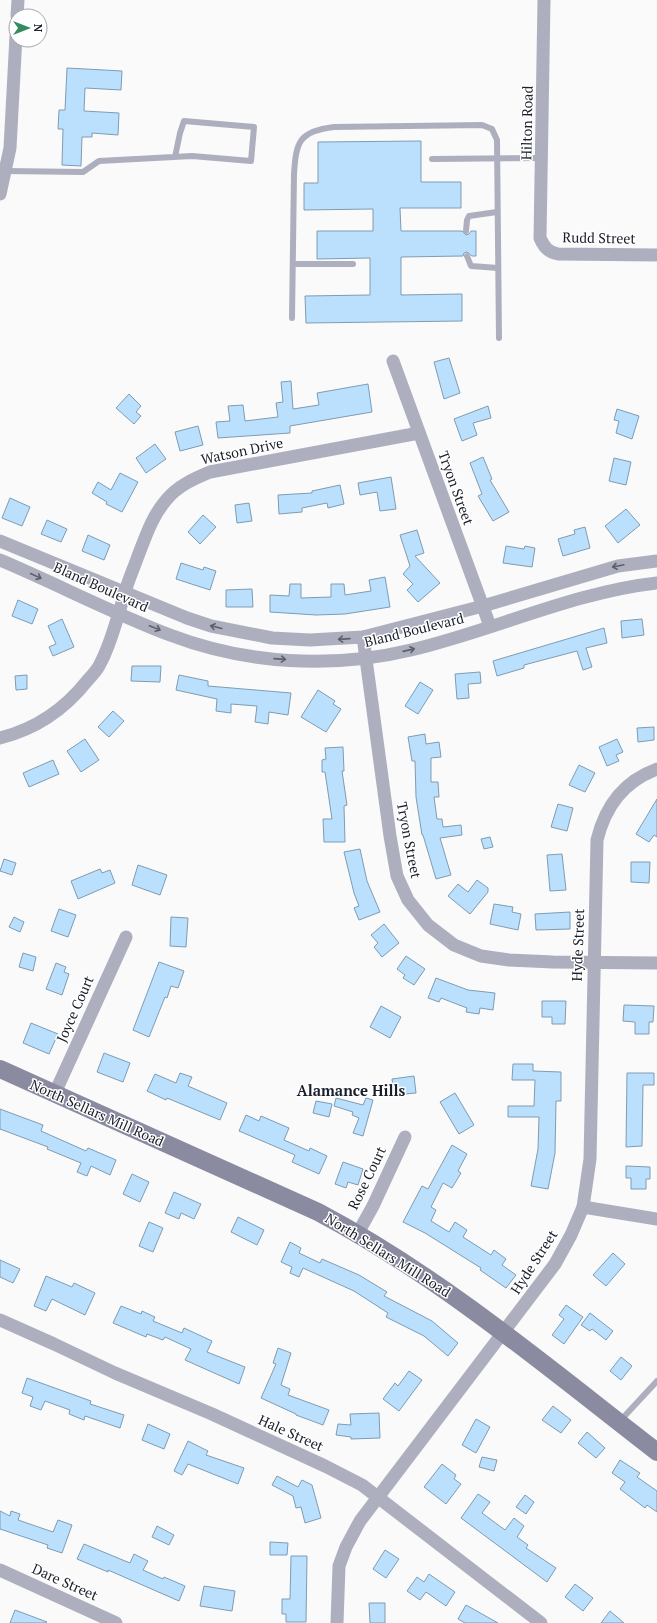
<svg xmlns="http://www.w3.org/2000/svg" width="657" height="1623" font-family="'PT Serif',serif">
<rect width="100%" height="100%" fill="#fafafa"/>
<g fill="#bae0fd" stroke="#7e9cb3">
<polygon points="67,68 122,71 121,90 85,88 84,111 119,113 118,135 92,133 92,137 82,137 81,166 62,165 63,129 58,129 59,110 65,110"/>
<polygon points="421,141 421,182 461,182 461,208 400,208 401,231 462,231 466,235 469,234 471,231 476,231 476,256 472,256 467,252 464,253 463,256 401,257 401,295 462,294 462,321 306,323 305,296 370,295 370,258 317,259 317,231 373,231 373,209 304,210 304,183 318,183 318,142"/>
<polygon points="449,358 460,393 444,399 434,362"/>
<polygon points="291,381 293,409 319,405 317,393 368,384 372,412 290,426 290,433 218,438 216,422 230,421 228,406 243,405 245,421 278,417 276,403 283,402 281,382"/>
<polygon points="129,394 141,406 136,412 141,416 134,424 116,408"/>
<polygon points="488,406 491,418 473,423 477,435 462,441 454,419"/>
<polygon points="617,409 639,416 632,439 616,433 619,421 614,420"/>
<polygon points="198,426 203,445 180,451 175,432"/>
<polygon points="155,444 166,459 146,473 136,458"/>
<polygon points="483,457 492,479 490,480 509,512 493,521 478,496 482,494 470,463"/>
<polygon points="614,458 631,462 626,485 609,481"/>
<polygon points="120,473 138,482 122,512 106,504 107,502 92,493 98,482 111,490"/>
<polygon points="391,477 396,509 380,511 377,492 360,495 358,483"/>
<polygon points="340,485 344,504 328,508 327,503 302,508 302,512 279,514 278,495 312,493 312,491"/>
<polygon points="10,498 30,507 22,526 2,518"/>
<polygon points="249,503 252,521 237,523 235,505"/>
<polygon points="626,509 640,525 618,543 605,526"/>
<polygon points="203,515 216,527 200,544 188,532"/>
<polygon points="47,520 67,529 61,542 41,534"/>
<polygon points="585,527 590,548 563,556 558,539 575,534 574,530"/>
<polygon points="417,530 424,553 415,556 440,583 418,602 407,590 413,584 403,574 410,566 400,535"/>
<polygon points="88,535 110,545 104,560 82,551"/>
<polygon points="506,546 524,549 525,546 535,548 532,567 503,563"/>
<polygon points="181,563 203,570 204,567 216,571 210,590 176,579"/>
<polygon points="385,577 390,607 345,614 316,615 270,612 270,595 289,596 290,584 301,584 301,598 331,597 331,584 344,584 345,595 371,591 369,580"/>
<polygon points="252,589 253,607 226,607 226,590"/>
<polygon points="18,600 38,609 32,624 12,616"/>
<polygon points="62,619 74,647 53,656 49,647 56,644 48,626"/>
<polygon points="642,619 644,635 622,638 621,621"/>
<polygon points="604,628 607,643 586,648 592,667 583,670 577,651 524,665 524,668 497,676 493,661"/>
<polygon points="132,666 161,666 160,682 131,681"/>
<polygon points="480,672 481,683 468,684 469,698 457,699 455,674"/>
<polygon points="27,675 27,689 16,690 15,676"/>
<polygon points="179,675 208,681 208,686 291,693 288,715 269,712 268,724 255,722 257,706 231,704 231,713 216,711 217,699 176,690"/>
<polygon points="420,682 433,690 418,714 405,706"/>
<polygon points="318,690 335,701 333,704 341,709 326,732 301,717"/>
<polygon points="113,711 124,721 109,737 98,727"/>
<polygon points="654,727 654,740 638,742 637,728"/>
<polygon points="425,734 426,744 439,742 441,757 431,758 431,782 438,782 439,797 434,797 437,819 442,819 443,827 461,825 462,835 440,838 451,875 436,879 423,835 422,835 416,797 415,761 412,761 408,737"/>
<polygon points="85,739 99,760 81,772 67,751"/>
<polygon points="617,739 623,752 616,755 619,761 607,766 599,747"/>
<polygon points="343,747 344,771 342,771 347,805 344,806 345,842 324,842 323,819 332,819 325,772 322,772 322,760 326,759 325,748"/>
<polygon points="53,760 59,774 29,787 23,773"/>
<polygon points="579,765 595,773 585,792 569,785"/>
<polygon points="657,799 657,837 654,835 649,842 636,834"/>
<polygon points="558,804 573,808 567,831 551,827"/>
<polygon points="490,837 493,847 484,849 481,839"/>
<polygon points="360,849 367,881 380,912 359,920 354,908 359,906 354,893 344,852"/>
<polygon points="562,854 566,890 550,891 547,855"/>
<polygon points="4,859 16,863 12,875 0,871"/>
<polygon points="631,862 650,862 649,883 631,882"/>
<polygon points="138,865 167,875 160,895 132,885"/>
<polygon points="100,869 102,873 110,870 115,883 78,899 71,881"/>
<polygon points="477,880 488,888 488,892 470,914 448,896 458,884 468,892"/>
<polygon points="494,904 513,907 512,912 521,914 518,930 490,924"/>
<polygon points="59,909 76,915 68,937 51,931"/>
<polygon points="570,912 570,929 536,930 535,914"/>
<polygon points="14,917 24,922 20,932 9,927"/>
<polygon points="171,917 188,918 186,947 170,946"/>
<polygon points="384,924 399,943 382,957 374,947 378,943 371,935"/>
<polygon points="23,953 36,957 33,971 19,967"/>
<polygon points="406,956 425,969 414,985 403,978 405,975 397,969"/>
<polygon points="159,962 184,971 178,988 171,986 167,998 165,997 149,1037 133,1030"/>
<polygon points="56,963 66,967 64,972 69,974 62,995 46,989"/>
<polygon points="436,978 468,990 495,993 493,1010 480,1008 479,1014 466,1012 467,1008 441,998 439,1002 428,998"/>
<polygon points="542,1001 566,1001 565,1024 552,1024 552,1017 542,1017"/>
<polygon points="624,1005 654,1006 653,1022 649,1022 649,1034 635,1034 635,1022 623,1021"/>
<polygon points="381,1006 401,1017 390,1038 370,1027"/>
<polygon points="31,1023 58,1034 49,1054 23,1043"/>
<polygon points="104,1053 130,1063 123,1082 97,1072"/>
<polygon points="513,1064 533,1064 533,1071 561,1072 561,1101 556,1101 555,1153 548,1189 531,1186 538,1149 539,1117 508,1117 508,1106 534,1106 535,1080 512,1080"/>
<polygon points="180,1073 192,1077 188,1086 227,1103 220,1120 167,1098 166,1100 147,1091 155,1074 176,1083"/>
<polygon points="627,1073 654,1073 654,1085 643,1085 642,1146 626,1147"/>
<polygon points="414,1076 416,1093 394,1095 392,1079"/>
<polygon points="455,1093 474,1125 459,1134 440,1102"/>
<polygon points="336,1098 363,1105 366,1098 373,1100 363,1136 353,1133 359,1118 352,1115 353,1112 334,1106"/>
<polygon points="316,1101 332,1104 329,1117 313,1113"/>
<polygon points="0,1109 43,1125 41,1131 86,1151 88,1148 116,1160 110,1175 91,1166 87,1176 77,1172 81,1163 47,1149 48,1147 0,1129"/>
<polygon points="246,1115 259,1121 261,1116 289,1128 284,1140 309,1151 310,1148 327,1156 319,1174 292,1162 295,1155 239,1131"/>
<polygon points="452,1145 467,1154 458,1171 461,1173 452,1188 443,1183 431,1207 436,1210 431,1221 449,1232 455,1222 467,1230 463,1237 491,1255 494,1250 506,1259 502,1265 516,1275 506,1288 480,1270 481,1268 425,1233 403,1222 422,1186 428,1189"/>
<polygon points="343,1162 363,1169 358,1185 348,1182 346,1188 335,1184"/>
<polygon points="626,1166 650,1167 650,1179 646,1179 646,1189 631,1189 631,1178 626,1178"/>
<polygon points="132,1174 149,1182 140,1202 123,1194"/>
<polygon points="174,1192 201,1204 194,1219 181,1213 179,1219 165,1213"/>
<polygon points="238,1217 264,1230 257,1245 231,1232"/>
<polygon points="149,1222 163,1228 153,1252 139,1246"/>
<polygon points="290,1242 301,1248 299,1253 320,1263 322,1259 359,1275 387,1292 384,1296 432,1321 458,1343 448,1356 424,1336 386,1317 388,1313 354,1291 303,1268 299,1277 290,1273 292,1267 281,1262"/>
<polygon points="613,1253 625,1264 606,1286 593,1275"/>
<polygon points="0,1260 20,1269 13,1283 0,1277"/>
<polygon points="46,1276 72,1287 74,1283 95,1293 85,1315 52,1299 46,1311 34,1306"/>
<polygon points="566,1305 583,1317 564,1344 552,1335 564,1319 559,1315"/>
<polygon points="121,1306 141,1314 142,1311 155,1317 153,1321 182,1333 184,1328 212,1341 207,1352 245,1367 239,1384 185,1360 191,1349 165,1337 163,1340 147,1334 146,1337 113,1323"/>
<polygon points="590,1313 613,1331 606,1340 592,1329 590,1331 581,1325"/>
<polygon points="278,1348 291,1353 281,1385 290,1389 288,1395 329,1410 323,1425 296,1415 296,1414 261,1398 276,1364 273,1363"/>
<polygon points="621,1357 632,1366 621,1380 610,1371"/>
<polygon points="409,1371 422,1380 399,1411 383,1399 395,1383 398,1386"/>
<polygon points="27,1378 91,1401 90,1404 124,1415 120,1428 85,1416 84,1420 69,1414 70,1410 45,1401 41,1410 30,1406 33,1397 22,1393"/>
<polygon points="553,1406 571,1420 561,1433 542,1420"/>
<polygon points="379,1413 380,1438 351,1439 351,1437 336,1435 338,1424 351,1425 350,1414"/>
<polygon points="476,1419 490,1427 476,1453 462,1445"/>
<polygon points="148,1424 170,1434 164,1449 142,1440"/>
<polygon points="587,1432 605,1448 596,1458 578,1443"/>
<polygon points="188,1441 208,1451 206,1455 244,1468 238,1484 188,1464 182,1475 174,1471"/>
<polygon points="482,1457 497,1460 494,1471 479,1467"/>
<polygon points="620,1460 640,1473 637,1477 657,1491 657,1512 647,1505 645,1508 620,1489 625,1482 612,1473"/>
<polygon points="442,1464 456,1475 454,1479 461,1484 446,1504 424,1487"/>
<polygon points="277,1476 298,1487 302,1480 312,1485 321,1518 305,1523 301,1507 296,1508 293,1496 272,1485"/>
<polygon points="478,1494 490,1502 482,1513 505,1530 514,1518 524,1526 517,1537 528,1545 526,1548 556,1568 547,1582 461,1518"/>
<polygon points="525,1495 534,1502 526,1514 516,1507"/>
<polygon points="0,1511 10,1516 11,1511 20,1514 18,1520 53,1532 58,1520 72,1525 62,1553 47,1548 48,1545 0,1529"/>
<polygon points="157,1526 174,1535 169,1545 152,1537"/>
<polygon points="270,1542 288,1543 287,1555 270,1555"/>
<polygon points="84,1544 130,1563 134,1554 148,1561 143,1570 163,1579 164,1577 185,1586 179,1601 108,1570 108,1572 77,1559"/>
<polygon points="385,1550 399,1559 386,1578 373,1569"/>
<polygon points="291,1556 307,1556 306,1622 286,1622 286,1614 282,1614 282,1599 290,1599"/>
<polygon points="429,1574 455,1592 446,1606 426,1592 420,1600 407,1591 417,1577 424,1582"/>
<polygon points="575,1584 593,1598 583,1611 565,1597"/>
<polygon points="204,1586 235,1591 232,1611 200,1606"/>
<polygon points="369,1603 385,1603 385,1623 370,1623"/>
<polygon points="466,1605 498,1623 465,1623 458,1619"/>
<polygon points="15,1610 47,1622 46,1623 10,1623"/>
<polygon points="610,1611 624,1623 601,1623"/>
</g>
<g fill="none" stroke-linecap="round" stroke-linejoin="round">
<g stroke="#aeafbe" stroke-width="6">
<polyline points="432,159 542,158"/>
<polyline points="5,171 83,172 99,161 192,156 251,161 254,127 184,121 180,133 175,157"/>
<polyline points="466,231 467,220 469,216 497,212"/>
<polyline points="467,256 471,266 498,268"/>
<polyline points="293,264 353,264"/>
<path d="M292 318 294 174C296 142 299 131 334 127L482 125 492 129 497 140 499 338"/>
<polyline points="620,1421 657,1381"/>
</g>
<g stroke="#aeafbe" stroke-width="13">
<path d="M544 0 540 238C544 247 548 252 558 254L657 255"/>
<polyline points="17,16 18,0"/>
<polyline points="0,194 10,148 16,36"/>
<polyline points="393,361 490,626"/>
<polyline points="0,541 187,618 211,626 272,638 310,640 363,637 483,606 618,566 657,561"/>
<path d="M0 560C57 584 112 613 170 635 246 664 332 669 411 650 492 631 574 592 657 583"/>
<polyline points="363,637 390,836 397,876 408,900 428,925 454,945 481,956 509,960 553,962 657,963"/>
<path d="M0 738C36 729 64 710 87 681 91 676 97 671 100 664 112 642 117 617 125 593 128 580 134 568 138 556 146 536 152 516 167 499 178 486 193 479 210 472L419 433"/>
<polyline points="54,1095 126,937"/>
<polyline points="583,1207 657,1219"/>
<polyline points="358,1233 373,1206 405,1137"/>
<polyline points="0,1320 54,1344 115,1373 212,1414 325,1466 362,1485 541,1623"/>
<polyline points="0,1570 116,1623"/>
<path d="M337 1623 339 1566 346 1547 360 1521 555 1264 571 1235 583 1207 590 1159 597 840C605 807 624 781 657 769"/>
</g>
<path stroke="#8a8ba1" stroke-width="18" d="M0 1069 318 1212C441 1277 547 1367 657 1452"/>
</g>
<defs><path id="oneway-shaft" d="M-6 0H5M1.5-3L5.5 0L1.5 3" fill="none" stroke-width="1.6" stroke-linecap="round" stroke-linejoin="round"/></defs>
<g stroke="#5c606d">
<use href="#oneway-shaft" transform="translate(618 566) rotate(168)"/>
<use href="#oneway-shaft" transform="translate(36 576) rotate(25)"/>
<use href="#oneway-shaft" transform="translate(216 627) rotate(-166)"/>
<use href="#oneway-shaft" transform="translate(155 628) rotate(22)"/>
<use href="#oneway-shaft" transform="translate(344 639) rotate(176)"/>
<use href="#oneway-shaft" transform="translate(409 650) rotate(-13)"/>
<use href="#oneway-shaft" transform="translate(280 659) rotate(4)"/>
</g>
<g text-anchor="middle" stroke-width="3" stroke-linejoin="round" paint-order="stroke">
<g font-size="14" fill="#191f2a" stroke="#fff">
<text transform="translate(527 123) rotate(-89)" y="5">Hilton Road</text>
<text transform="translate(599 238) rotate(1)" y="5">Rudd Street</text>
<text transform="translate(242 451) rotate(-12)" y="5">Watson Drive</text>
<text transform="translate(456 488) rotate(70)" y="5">Tryon Street</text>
<text transform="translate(101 587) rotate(24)" y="5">Bland Boulevard</text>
<text transform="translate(414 630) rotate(-14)" y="5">Bland Boulevard</text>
<text transform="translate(409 840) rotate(79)" y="5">Tryon Street</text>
<text transform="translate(578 945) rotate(-88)" y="5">Hyde Street</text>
<text transform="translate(75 1009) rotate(-66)" y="5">Joyce Court</text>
<text transform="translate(97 1113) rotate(24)" y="5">North Sellars Mill Road</text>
<text transform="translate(367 1178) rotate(-64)" y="5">Rose Court</text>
<text transform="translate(388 1255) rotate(32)" y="5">North Sellars Mill Road</text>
<text transform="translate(534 1262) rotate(-57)" y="5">Hyde Street</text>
<text transform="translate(291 1433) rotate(24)" y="5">Hale Street</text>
<text transform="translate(65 1582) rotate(24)" y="5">Dare Street</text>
</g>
<g font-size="15" font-weight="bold" fill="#191f2a" stroke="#fff">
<text x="351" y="1096">Alamance Hills</text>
</g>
</g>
<g transform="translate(28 28) rotate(90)"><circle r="19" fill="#ffffff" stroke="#a3a5aa"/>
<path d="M0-3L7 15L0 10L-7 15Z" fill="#368a5d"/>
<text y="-6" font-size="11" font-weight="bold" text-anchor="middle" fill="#191f2a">N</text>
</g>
</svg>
